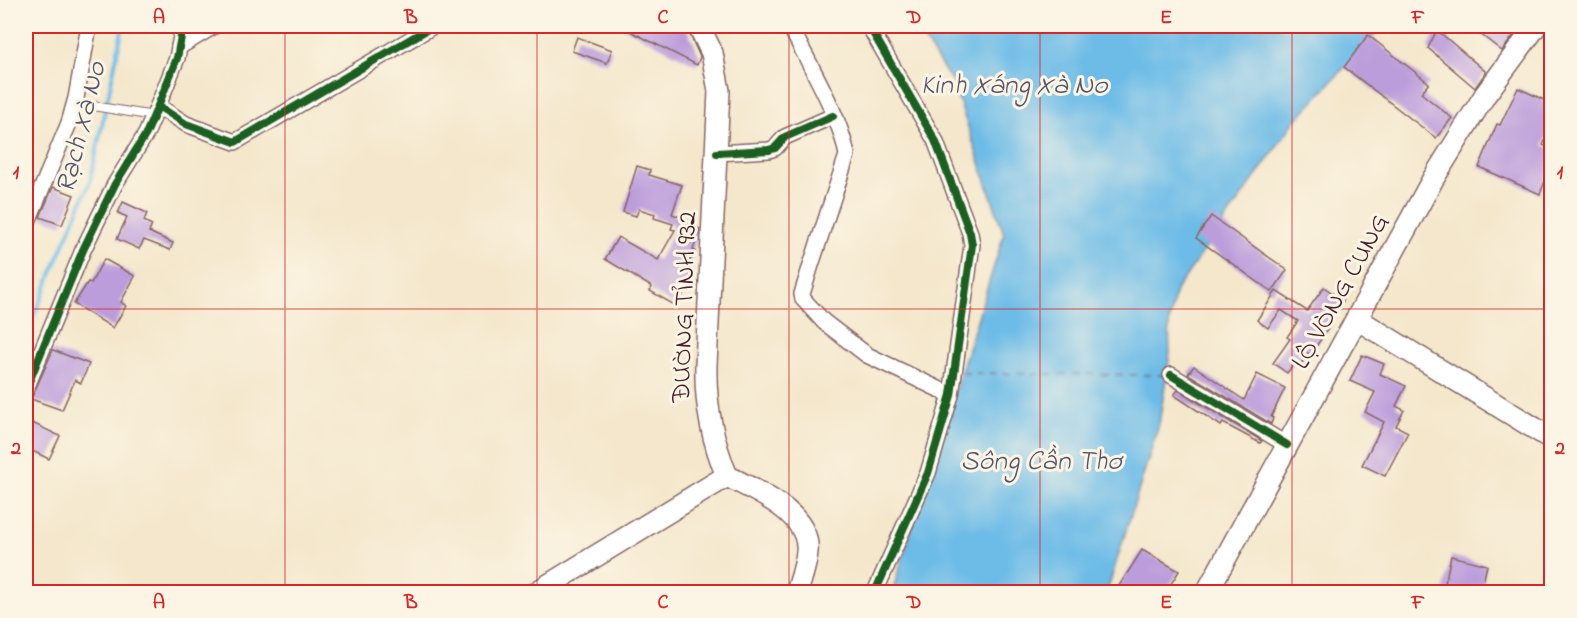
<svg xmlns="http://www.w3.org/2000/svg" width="1577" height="618" font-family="'Indie Flower',sans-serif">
<rect width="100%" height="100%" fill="#fcf5e5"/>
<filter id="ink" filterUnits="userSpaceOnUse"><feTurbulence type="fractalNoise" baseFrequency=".0167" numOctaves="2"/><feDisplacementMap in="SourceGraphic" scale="12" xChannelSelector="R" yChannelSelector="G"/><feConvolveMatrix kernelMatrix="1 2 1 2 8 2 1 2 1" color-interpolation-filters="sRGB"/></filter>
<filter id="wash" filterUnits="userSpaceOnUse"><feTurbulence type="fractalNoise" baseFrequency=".008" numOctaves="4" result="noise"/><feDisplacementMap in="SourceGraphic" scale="24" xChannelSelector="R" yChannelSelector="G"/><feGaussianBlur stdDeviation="1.35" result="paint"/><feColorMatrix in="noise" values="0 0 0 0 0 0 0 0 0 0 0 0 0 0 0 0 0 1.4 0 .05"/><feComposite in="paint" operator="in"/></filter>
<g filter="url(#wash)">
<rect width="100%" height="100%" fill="#f4e7cc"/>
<polygon fill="#6dbce7" stroke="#5c6e89" stroke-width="1.5" points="915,26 1386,26 1380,29 1294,122 1176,290 1169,322 1170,353 1159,424 1107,592 892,592 1004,234 953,83"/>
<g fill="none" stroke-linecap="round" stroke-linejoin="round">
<polyline stroke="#6dbce7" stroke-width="4" points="26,335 90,182 123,26"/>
<polyline stroke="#56566d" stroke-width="1.5" stroke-dasharray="8 6" stroke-linecap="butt" points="961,373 1164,375"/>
</g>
<g id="blocks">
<g fill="#bc9ddb">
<polygon points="620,26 686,26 700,57 697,65"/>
<polygon points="1470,26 1521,26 1502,51"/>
<polygon points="1437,30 1486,72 1475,88 1428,48"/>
<polygon points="1368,35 1429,83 1421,93 1452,118 1436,138 1344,67"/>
<polygon points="577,37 612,50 607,63 572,51"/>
<polygon points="1518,88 1551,103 1551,128 1543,145 1551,149 1551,166 1540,194 1479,167 1497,124 1500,125"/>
<polygon points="637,166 650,170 649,175 682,185 672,214 687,219 685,224 700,229 693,250 695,251 684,271 693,276 676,306 650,291 652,287 605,259 618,237 658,260 675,230 671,229 673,224 654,218 655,214 639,209 636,216 623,212"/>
<polygon points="53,187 74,195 62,225 40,217"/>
<polygon points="123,202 147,213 144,221 152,225 149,232 173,243 170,250 144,240 139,249 117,239 127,217 118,213"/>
<polygon points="1211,216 1287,270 1272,292 1196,238"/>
<polygon points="104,259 135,276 121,302 126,306 113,328 74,304 88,282 91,283"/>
<polygon points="1324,287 1343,301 1326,324 1330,326 1310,355 1308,353 1299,367 1294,364 1287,373 1273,363 1290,339 1287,337 1298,321 1281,310 1268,328 1257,320 1276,291 1307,311"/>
<polygon points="53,350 89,364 81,383 75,380 62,410 31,399"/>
<polygon points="1362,355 1384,364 1380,374 1406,386 1396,406 1404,410 1396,426 1408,432 1385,476 1362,465 1384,422 1365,412 1375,392 1350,381"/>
<polygon points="1194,366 1244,400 1257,374 1285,388 1271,417 1273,418 1271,424 1188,374"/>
<polygon points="1178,390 1262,441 1260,443 1223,423 1221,426 1174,395"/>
<polygon points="26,420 60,436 49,459 26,448"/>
<polygon points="1142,550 1179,571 1166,592 1115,592"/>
<polygon points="1451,556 1487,565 1481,592 1443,592"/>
</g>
</g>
</g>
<g filter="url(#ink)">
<use href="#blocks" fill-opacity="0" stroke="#866563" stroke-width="1.5"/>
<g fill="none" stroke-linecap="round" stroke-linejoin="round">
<g stroke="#866563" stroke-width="10">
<polyline id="lane" points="75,103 154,116"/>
</g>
<g stroke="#866563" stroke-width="18">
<g id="street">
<polyline points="183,26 177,58 158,106 186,124 235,142 433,26"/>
<path d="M790 26C808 62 840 115 847 155L811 265 802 294 803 299 824 322 867 355 951 395"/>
<polyline points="869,26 935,140 970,233 972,245 951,395 928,473 875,592"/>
<polyline points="179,47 214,26"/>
<polyline points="717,153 769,150 775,148 785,137 833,116"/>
<polyline points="26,226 69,123 76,98 89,26"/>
<polyline points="1171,375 1287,445"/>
<polyline points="26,389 83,250 115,184 146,134 158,106"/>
</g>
</g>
<g stroke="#866563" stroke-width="24">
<g id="secondary">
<polyline points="1357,319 1552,439"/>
<path d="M727 476C756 491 811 513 807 552 806 565 801 579 797 592"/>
<path d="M537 592 727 476C712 440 705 404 706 365L719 91 712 53 699 26"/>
<polyline points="1207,592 1433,179 1485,95 1536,26"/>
</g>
</g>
<use href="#lane" stroke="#fff" stroke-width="8"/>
<use href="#street" stroke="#fff" stroke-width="15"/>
<use href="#secondary" stroke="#fff" stroke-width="21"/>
<g stroke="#fcf5e5" stroke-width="11">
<g id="cycleway">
<polyline points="183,26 177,58 158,106 186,124 235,142 433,26"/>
<polyline points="869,26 935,140 970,233 972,245 951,395 928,473 875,592"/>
<polyline points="717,153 769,150 775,148 785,137 833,116"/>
<polyline points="1171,375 1287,445"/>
<polyline points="26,389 83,250 115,184 146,134 158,106"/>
</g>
</g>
<use href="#cycleway" stroke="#1b5e20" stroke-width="8"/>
</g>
</g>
<path fill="none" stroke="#d62828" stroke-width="1.5" stroke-opacity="0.55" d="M285 26V592M537 26V592M789 26V592M1040 26V592M1292 26V592M26 309H1552"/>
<g text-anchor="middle" stroke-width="6" stroke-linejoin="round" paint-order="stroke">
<g font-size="27" fill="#4a1f2b" stroke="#fcf5e5">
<text transform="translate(1339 291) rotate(-61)" y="9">LỘ VÒNG CUNG</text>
<text transform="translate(683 307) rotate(-88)" y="9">ĐƯỜNG TỈNH 932</text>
</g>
<g font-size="28" font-style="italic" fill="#56566d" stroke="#fcf5e5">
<text x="1014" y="93">Kinh Xáng Xà No</text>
<text transform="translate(79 127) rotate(-76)" y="10">Rạch Xà No</text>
<text x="1041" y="469">Sông Cần Thơ</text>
</g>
</g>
<rect width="1577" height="618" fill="none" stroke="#fcf5e5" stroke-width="66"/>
<rect x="33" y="33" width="1511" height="552" fill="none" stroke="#d62828" stroke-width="2"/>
<g font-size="20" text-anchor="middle" font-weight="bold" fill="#d62828">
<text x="159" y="23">A</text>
<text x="411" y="23">B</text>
<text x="663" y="23">C</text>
<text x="914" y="23">D</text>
<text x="1166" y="23">E</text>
<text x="1418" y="23">F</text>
<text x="16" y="178">1</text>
<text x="1560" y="178">1</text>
<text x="16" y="454">2</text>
<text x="1560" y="454">2</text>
<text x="159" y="608">A</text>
<text x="411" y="608">B</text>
<text x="663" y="608">C</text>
<text x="914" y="608">D</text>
<text x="1166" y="608">E</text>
<text x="1418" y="608">F</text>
</g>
</svg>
